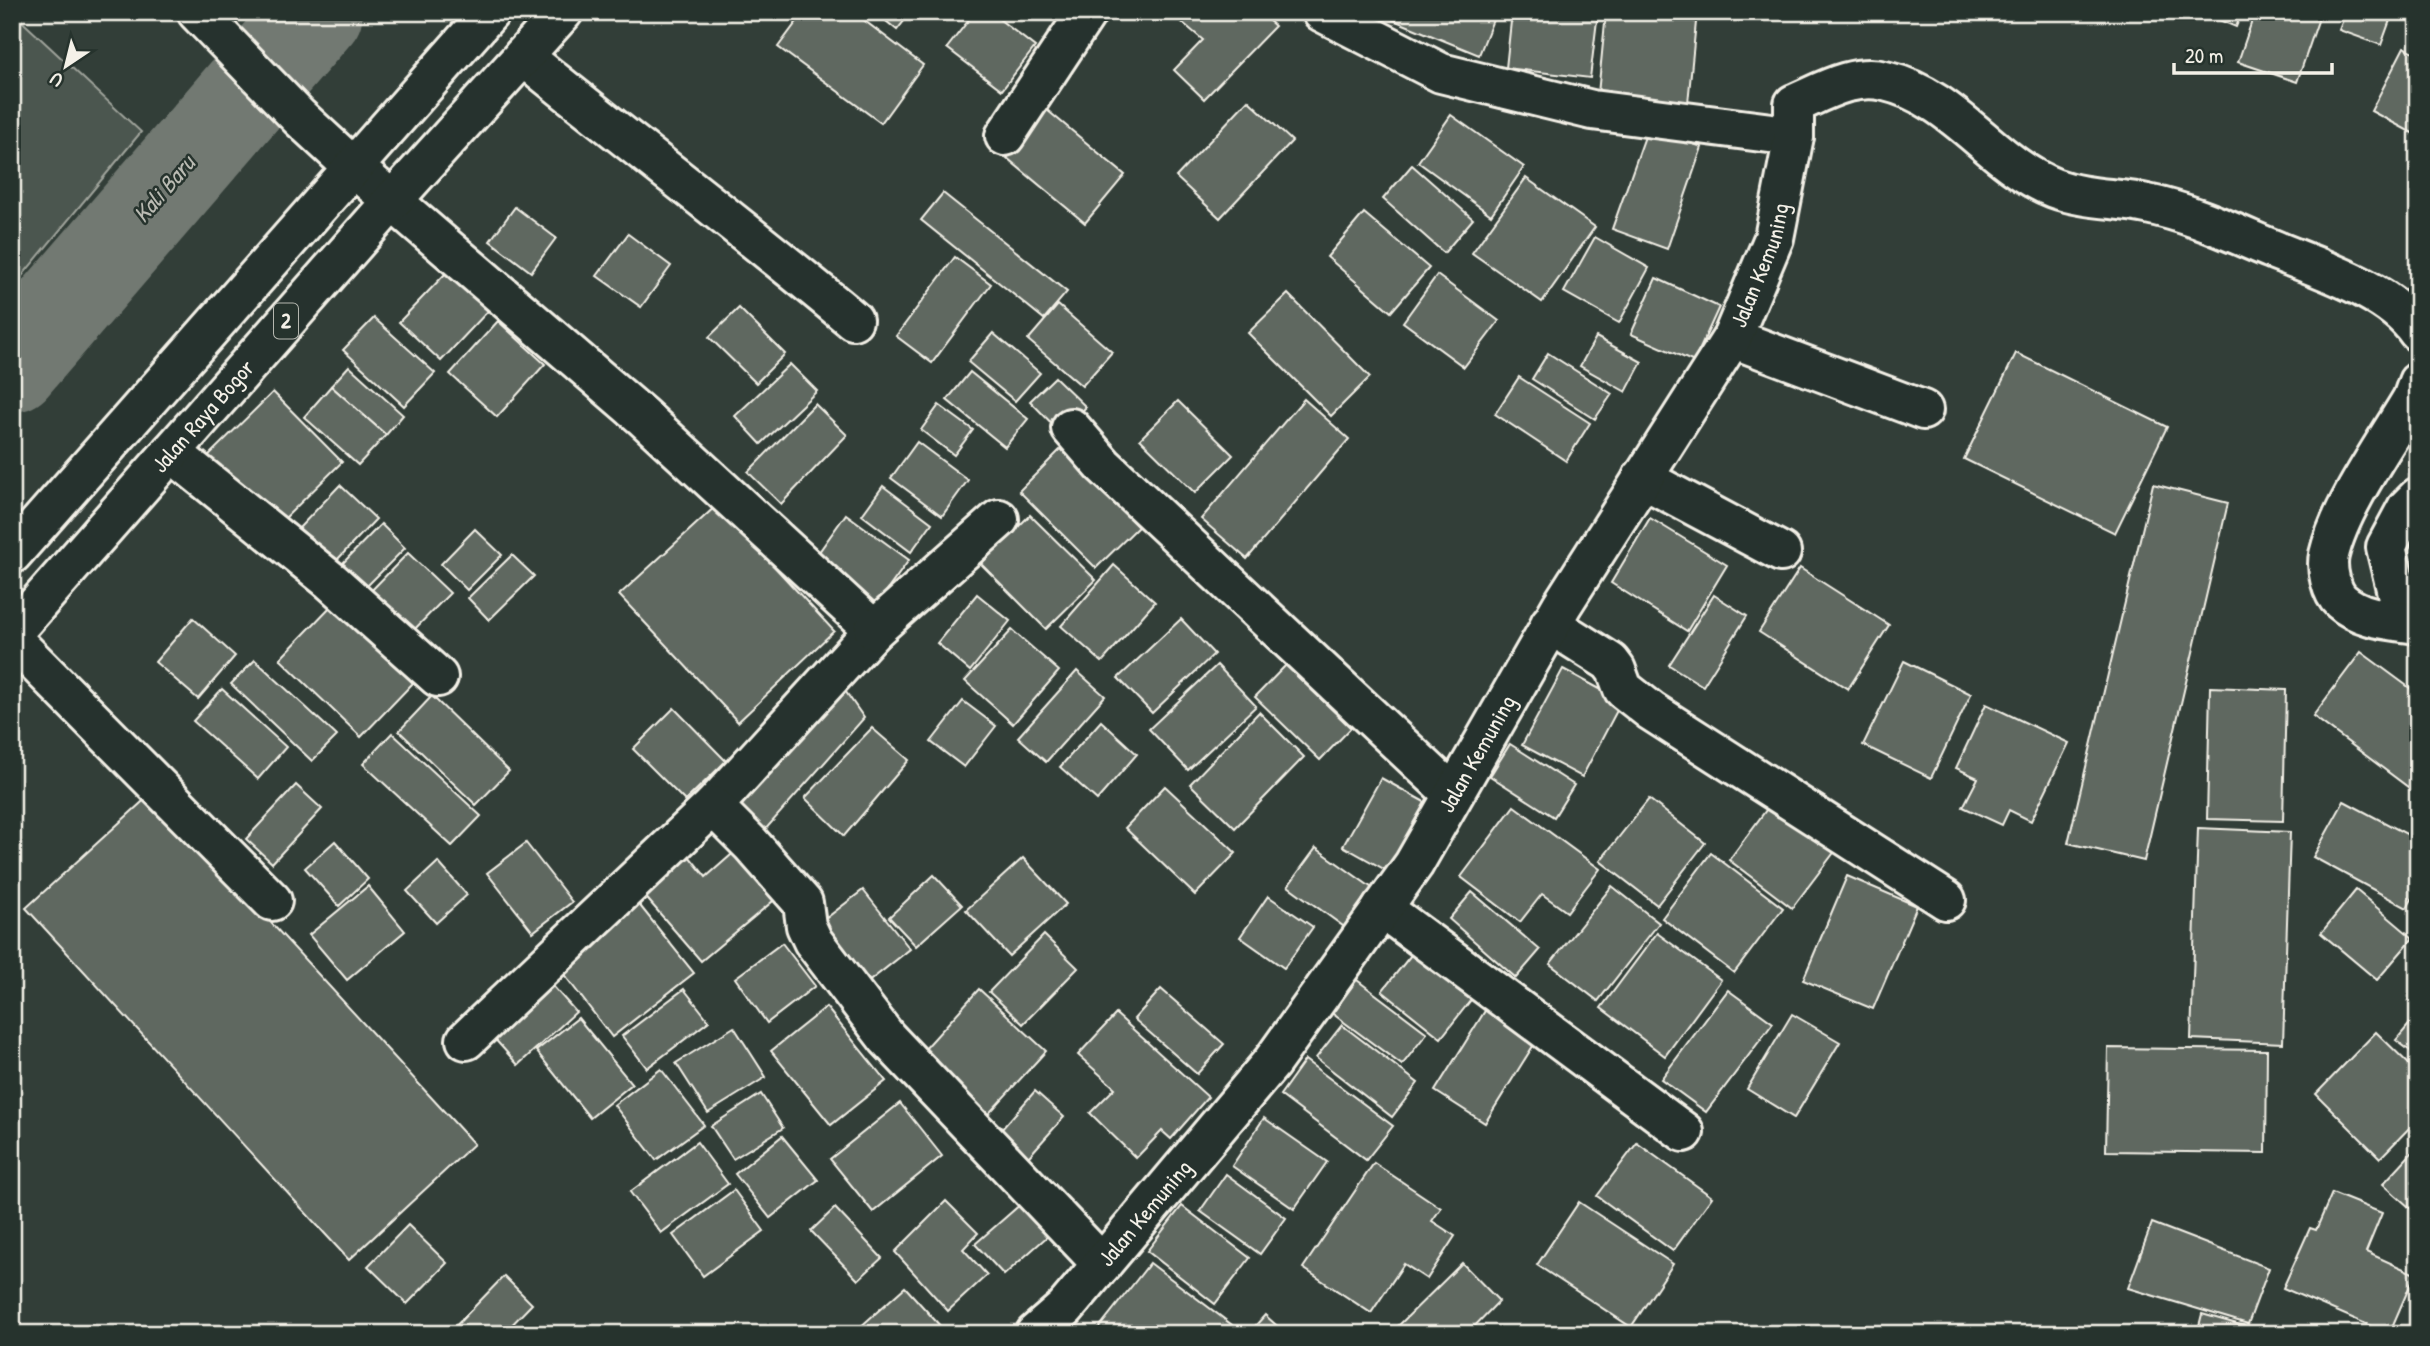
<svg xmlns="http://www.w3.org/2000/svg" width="2430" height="1346" font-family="'Patrick Hand',sans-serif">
<rect width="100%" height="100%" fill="#323e38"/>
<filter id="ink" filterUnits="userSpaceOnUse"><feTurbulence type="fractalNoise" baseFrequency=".0143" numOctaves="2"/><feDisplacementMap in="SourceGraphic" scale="14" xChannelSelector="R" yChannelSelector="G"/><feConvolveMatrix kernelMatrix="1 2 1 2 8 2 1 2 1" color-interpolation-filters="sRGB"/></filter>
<g filter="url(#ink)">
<polygon fill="#4c564f" stroke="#a0a49c" stroke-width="2" points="12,12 141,132 12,288"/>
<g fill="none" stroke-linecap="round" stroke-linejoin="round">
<polyline stroke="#727972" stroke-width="94" points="12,365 316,12"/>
</g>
<g fill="#5f6861" stroke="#f4f1e8" stroke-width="2">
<polygon points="804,12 853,12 923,65 881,123 778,47"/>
<polygon points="875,12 911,12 897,30"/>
<polygon points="975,12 990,12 1035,47 1002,90 947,48"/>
<polygon points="1170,12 1259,12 1275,26 1204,99 1174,70 1203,40"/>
<polygon points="1374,12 1496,12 1479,55"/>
<polygon points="1512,12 1598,12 1590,78 1506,68"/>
<polygon points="1606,12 1697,12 1688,103 1598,94"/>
<polygon points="2200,12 2242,12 2236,27"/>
<polygon points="2255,12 2321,12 2297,82 2238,62"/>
<polygon points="2346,12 2393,12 2381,45 2339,30"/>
<polygon points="2404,47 2418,54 2418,136 2371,111"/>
<polygon points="1248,100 1292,141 1220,218 1176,177"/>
<polygon points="1047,110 1125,175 1085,223 1007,158"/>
<polygon points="1451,115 1524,167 1491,215 1418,162"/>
<polygon points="1648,128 1702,147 1667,249 1612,229"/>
<polygon points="1412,165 1473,219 1444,253 1383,199"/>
<polygon points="1526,178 1595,227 1542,302 1472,253"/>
<polygon points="943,193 1067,292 1044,319 921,220"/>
<polygon points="515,207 556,238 531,272 490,241"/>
<polygon points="1364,213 1429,268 1391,312 1327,257"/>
<polygon points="628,234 671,266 641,307 597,276"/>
<polygon points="1595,237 1649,268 1619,323 1564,292"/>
<polygon points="955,257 991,284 932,363 896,336"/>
<polygon points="447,272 488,311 441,361 399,322"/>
<polygon points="1437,275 1499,321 1464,367 1403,322"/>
<polygon points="1656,278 1719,307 1694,362 1631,334"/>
<polygon points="1288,294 1370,377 1331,416 1248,333"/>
<polygon points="1058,305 1112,352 1082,386 1028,340"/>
<polygon points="739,308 785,354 756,383 709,337"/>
<polygon points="374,318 435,373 404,406 343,350"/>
<polygon points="498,321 545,364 497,417 450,374"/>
<polygon points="993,333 1040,373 1015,401 968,362"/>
<polygon points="1596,337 1642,362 1626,392 1580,366"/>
<polygon points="1548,353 1612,394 1595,419 1532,379"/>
<polygon points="2016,353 2167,427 2115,533 1964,459"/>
<polygon points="790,364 817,391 761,444 735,416"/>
<polygon points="349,366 403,415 386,435 331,386"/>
<polygon points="970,372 1028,419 1005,447 947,400"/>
<polygon points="1055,377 1086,407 1061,433 1030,401"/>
<polygon points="1519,377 1590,423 1566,461 1495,414"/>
<polygon points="331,386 386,435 358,465 304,417"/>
<polygon points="273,392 342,462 276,527 207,457"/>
<polygon points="1304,399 1349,439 1247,559 1201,519"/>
<polygon points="1178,401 1233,455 1195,493 1140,439"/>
<polygon points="815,404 847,435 781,504 748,472"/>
<polygon points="939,405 973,430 954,455 921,430"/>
<polygon points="917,442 968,480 942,516 891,478"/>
<polygon points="1061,449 1138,527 1096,568 1019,491"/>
<polygon points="2153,484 2228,503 2144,861 2068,843"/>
<polygon points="340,485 376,519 335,562 299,528"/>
<polygon points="883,486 932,523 911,552 862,515"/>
<polygon points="717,505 834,631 738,722 619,595"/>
<polygon points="846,514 909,560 877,604 814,559"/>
<polygon points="1030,515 1096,580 1046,629 981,564"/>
<polygon points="1650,518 1727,565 1687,631 1611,583"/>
<polygon points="381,524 405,548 360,593 337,569"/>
<polygon points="475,529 502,555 467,590 441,564"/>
<polygon points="408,553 450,593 405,639 363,599"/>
<polygon points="512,555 534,576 489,620 468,598"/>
<polygon points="1114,565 1155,602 1102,662 1061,626"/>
<polygon points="1800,568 1889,625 1848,689 1759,632"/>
<polygon points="977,594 1010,621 970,671 937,643"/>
<polygon points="1714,595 1747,616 1703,686 1669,665"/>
<polygon points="332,605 413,683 361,737 280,659"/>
<polygon points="193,618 235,656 198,699 155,662"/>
<polygon points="1181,619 1214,654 1152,713 1118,678"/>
<polygon points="1012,630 1059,671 1013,724 965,681"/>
<polygon points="2361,652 2418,694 2418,782 2412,790 2313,716"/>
<polygon points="255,660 337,736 312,761 231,684"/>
<polygon points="1904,661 1971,694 1931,778 1863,745"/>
<polygon points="1217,665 1256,706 1188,770 1149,729"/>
<polygon points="1286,665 1351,728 1320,760 1255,697"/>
<polygon points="1563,669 1622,701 1582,777 1522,745"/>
<polygon points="1077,671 1105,696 1046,762 1018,737"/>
<polygon points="841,685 864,718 764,831 729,806"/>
<polygon points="2210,687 2286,690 2283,821 2207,819"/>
<polygon points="222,689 286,747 258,779 193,721"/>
<polygon points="432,696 509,771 476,805 399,731"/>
<polygon points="963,701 996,726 964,767 931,742"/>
<polygon points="1986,704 2069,743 2031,821 2009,810 2002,825 1963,807 1978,778 1956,768"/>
<polygon points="674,708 726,761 685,801 633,749"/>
<polygon points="1259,712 1304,757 1235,828 1190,784"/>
<polygon points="1101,721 1137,754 1097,800 1060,767"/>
<polygon points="872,728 909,760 844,836 805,798"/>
<polygon points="392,733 481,816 452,846 363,764"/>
<polygon points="1510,744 1574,785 1554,817 1490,776"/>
<polygon points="1381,778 1430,805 1391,873 1343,846"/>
<polygon points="296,785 322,809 272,863 246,839"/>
<polygon points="1165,786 1236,853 1195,895 1125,828"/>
<polygon points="152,793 474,1144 349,1260 26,908"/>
<polygon points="1775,798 1839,846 1792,908 1729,860"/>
<polygon points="1649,799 1705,843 1657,905 1600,861"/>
<polygon points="2344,801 2418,840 2418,888 2407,908 2313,857"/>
<polygon points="1514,806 1600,869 1567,912 1542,894 1520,922 1461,877"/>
<polygon points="2198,828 2290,832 2283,1043 2191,1039"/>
<polygon points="335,841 368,879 339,906 305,868"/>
<polygon points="526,843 572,902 533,932 487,873"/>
<polygon points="739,848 779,896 701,961 643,894 689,856 706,877"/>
<polygon points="1316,848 1382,895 1354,934 1288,886"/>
<polygon points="1711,853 1783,908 1734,973 1662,918"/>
<polygon points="1023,858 1066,904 1009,956 966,910"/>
<polygon points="438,862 467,895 436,923 407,891"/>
<polygon points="934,875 962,905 916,946 889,917"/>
<polygon points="1847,876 1917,906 1873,1009 1803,980"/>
<polygon points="368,886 405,931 347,980 309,935"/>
<polygon points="1612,886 1659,923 1598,1001 1550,964"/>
<polygon points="863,890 910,949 867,983 820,923"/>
<polygon points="2356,890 2413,938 2377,980 2321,933"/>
<polygon points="1472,892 1540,950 1516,978 1449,919"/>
<polygon points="1268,896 1313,927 1284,968 1240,937"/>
<polygon points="633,897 694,973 612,1037 553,960"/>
<polygon points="1657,933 1721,980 1665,1056 1601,1008"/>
<polygon points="1044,935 1078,968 1023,1024 989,992"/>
<polygon points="782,943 815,986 767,1023 735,978"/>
<polygon points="1415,950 1474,996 1441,1038 1382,991"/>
<polygon points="543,975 576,1012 518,1065 484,1027"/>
<polygon points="1353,977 1427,1033 1402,1065 1329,1011"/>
<polygon points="684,989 709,1021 647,1068 622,1036"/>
<polygon points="979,989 1046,1051 982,1121 915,1060"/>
<polygon points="1161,989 1224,1044 1197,1074 1134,1019"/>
<polygon points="1728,990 1773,1023 1706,1112 1661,1079"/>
<polygon points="1488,1006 1538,1038 1485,1123 1435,1091"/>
<polygon points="826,1007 886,1081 831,1125 771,1051"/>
<polygon points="1116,1014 1208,1097 1171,1139 1162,1131 1136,1158 1090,1113 1115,1088 1078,1055"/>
<polygon points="1792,1014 1840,1042 1794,1118 1747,1089"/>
<polygon points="2418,1014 2418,1057 2396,1040"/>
<polygon points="578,1018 632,1084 590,1118 536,1051"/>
<polygon points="1342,1025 1418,1083 1392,1117 1316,1058"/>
<polygon points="734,1027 766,1077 708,1113 676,1063"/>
<polygon points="2376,1032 2418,1073 2418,1119 2380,1158 2316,1094"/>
<polygon points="2108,1048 2267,1050 2266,1153 2106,1151"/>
<polygon points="1305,1060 1393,1126 1366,1160 1280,1095"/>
<polygon points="661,1069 704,1125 656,1160 614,1105"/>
<polygon points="1035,1091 1064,1117 1022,1164 994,1138"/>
<polygon points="761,1094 783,1128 733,1159 711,1126"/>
<polygon points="900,1103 942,1156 873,1212 830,1159"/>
<polygon points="1264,1118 1327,1162 1294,1209 1232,1166"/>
<polygon points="782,1136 818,1180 770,1218 735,1174"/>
<polygon points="697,1142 728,1184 661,1233 630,1192"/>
<polygon points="1637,1143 1712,1197 1673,1251 1597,1196"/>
<polygon points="2418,1146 2418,1215 2383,1184"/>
<polygon points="1374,1163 1441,1208 1432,1221 1455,1236 1427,1279 1404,1264 1371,1313 1303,1268"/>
<polygon points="1226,1174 1286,1218 1260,1254 1200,1211"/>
<polygon points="734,1190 764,1231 703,1276 673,1235"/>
<polygon points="2332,1193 2382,1213 2366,1252 2415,1274 2389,1334 2283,1288 2310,1228 2316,1230"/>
<polygon points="946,1201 978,1233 963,1249 987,1275 948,1311 895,1252"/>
<polygon points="1579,1202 1673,1264 1631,1327 1537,1265"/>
<polygon points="1022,1203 1049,1235 1004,1275 975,1244"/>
<polygon points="1182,1206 1250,1258 1215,1304 1147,1251"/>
<polygon points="835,1208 882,1258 858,1280 811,1231"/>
<polygon points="2152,1223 2269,1268 2248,1324 2128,1288"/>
<polygon points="408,1225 447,1263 407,1304 368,1266"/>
<polygon points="1150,1263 1232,1325 1224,1334 1094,1334"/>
<polygon points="1462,1263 1499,1301 1467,1334 1390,1334"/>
<polygon points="504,1276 532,1304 503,1334 448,1334"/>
<polygon points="905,1287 942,1328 935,1334 864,1334 859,1328"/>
<polygon points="2202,1314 2272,1334 2197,1334"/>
<polygon points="1265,1315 1286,1334 1248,1334"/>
</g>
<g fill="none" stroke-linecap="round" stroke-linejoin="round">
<g stroke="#f4f1e8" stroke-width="44">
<g id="minor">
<polyline points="197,12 299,117 353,167 642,416 874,630 713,806"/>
<polyline points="1322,12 1441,73 1592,110 1794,136"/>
<path d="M523 56C632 145 745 229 853 320"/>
<polyline points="1005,136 1087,12"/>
<polyline points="1732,338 1923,410"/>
<polyline points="1071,428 1103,465 1453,794"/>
<polyline points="171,452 331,581 438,677"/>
<polyline points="1642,478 1781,552"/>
<polyline points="2418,497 2407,508 2386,547 2398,597 2418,625"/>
<polyline points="1550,624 1610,662 1616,670 1623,689 1651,711 1946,900"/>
<path d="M2417 624C2392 620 2361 619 2341 601 2331 592 2326 568 2329 555 2340 507 2386 443 2412 399L2418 382"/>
<polyline points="874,630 999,519"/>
<polyline points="12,639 272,901"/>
<polyline points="1382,908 1684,1132"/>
<polyline points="466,1040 713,806 751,844 803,903 806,926 813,941 887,1038 1102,1264"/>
<path id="s1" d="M1035 1334 1065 1308 1272 1062 1414 864 1562 605 1732 338 1774 238 1794 136V104C1822 92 1853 73 1885 81 1955 97 1992 164 2054 188 2083 199 2117 198 2147 204 2191 213 2231 232 2272 249 2317 268 2390 290 2418 332"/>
</g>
</g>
<g stroke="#f4f1e8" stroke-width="44">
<g id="highway">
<polyline points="12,554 490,12"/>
<path id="s2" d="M12 633 392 201 563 12"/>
</g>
</g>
<use href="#minor" stroke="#26332d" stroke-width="38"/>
<use href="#highway" stroke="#26332d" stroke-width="38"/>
</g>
</g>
<g text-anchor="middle" stroke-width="5" stroke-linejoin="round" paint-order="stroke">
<rect fill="#26332d" stroke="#b6b8b0" stroke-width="2" x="274" y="303.5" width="24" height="35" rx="5"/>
<g font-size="21" font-weight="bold" fill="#f4f1e8">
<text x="286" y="328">2</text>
</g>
<g font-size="23" fill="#f4f1e8" stroke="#26332d">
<text dy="8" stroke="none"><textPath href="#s1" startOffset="1298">Jalan Kemuning</textPath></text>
<text dy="8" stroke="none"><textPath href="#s2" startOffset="289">Jalan Raya Bogor</textPath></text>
<text dy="8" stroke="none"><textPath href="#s1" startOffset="732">Jalan Kemuning</textPath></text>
<text dy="8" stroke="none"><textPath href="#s1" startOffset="164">Jalan Kemuning</textPath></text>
</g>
<g font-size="24" font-style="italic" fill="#babbb3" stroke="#26332d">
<text transform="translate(164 189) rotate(-49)" y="8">Kali Baru</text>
</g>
</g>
<rect width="2430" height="1346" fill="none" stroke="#26332d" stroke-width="42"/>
<rect x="21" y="21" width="2388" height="1304" fill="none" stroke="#f4f1e8" stroke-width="2.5" filter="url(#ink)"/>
<g transform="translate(66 66) rotate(215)" stroke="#26332d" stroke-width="5" paint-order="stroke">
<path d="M0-5L12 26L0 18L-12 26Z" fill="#f4f1e8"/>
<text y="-10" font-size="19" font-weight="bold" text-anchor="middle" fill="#f4f1e8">U</text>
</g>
<path d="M2174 63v10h158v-10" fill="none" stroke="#f4f1e8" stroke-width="3.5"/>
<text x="2185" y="63" font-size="21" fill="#f4f1e8" stroke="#26332d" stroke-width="5" paint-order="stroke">20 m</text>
</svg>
